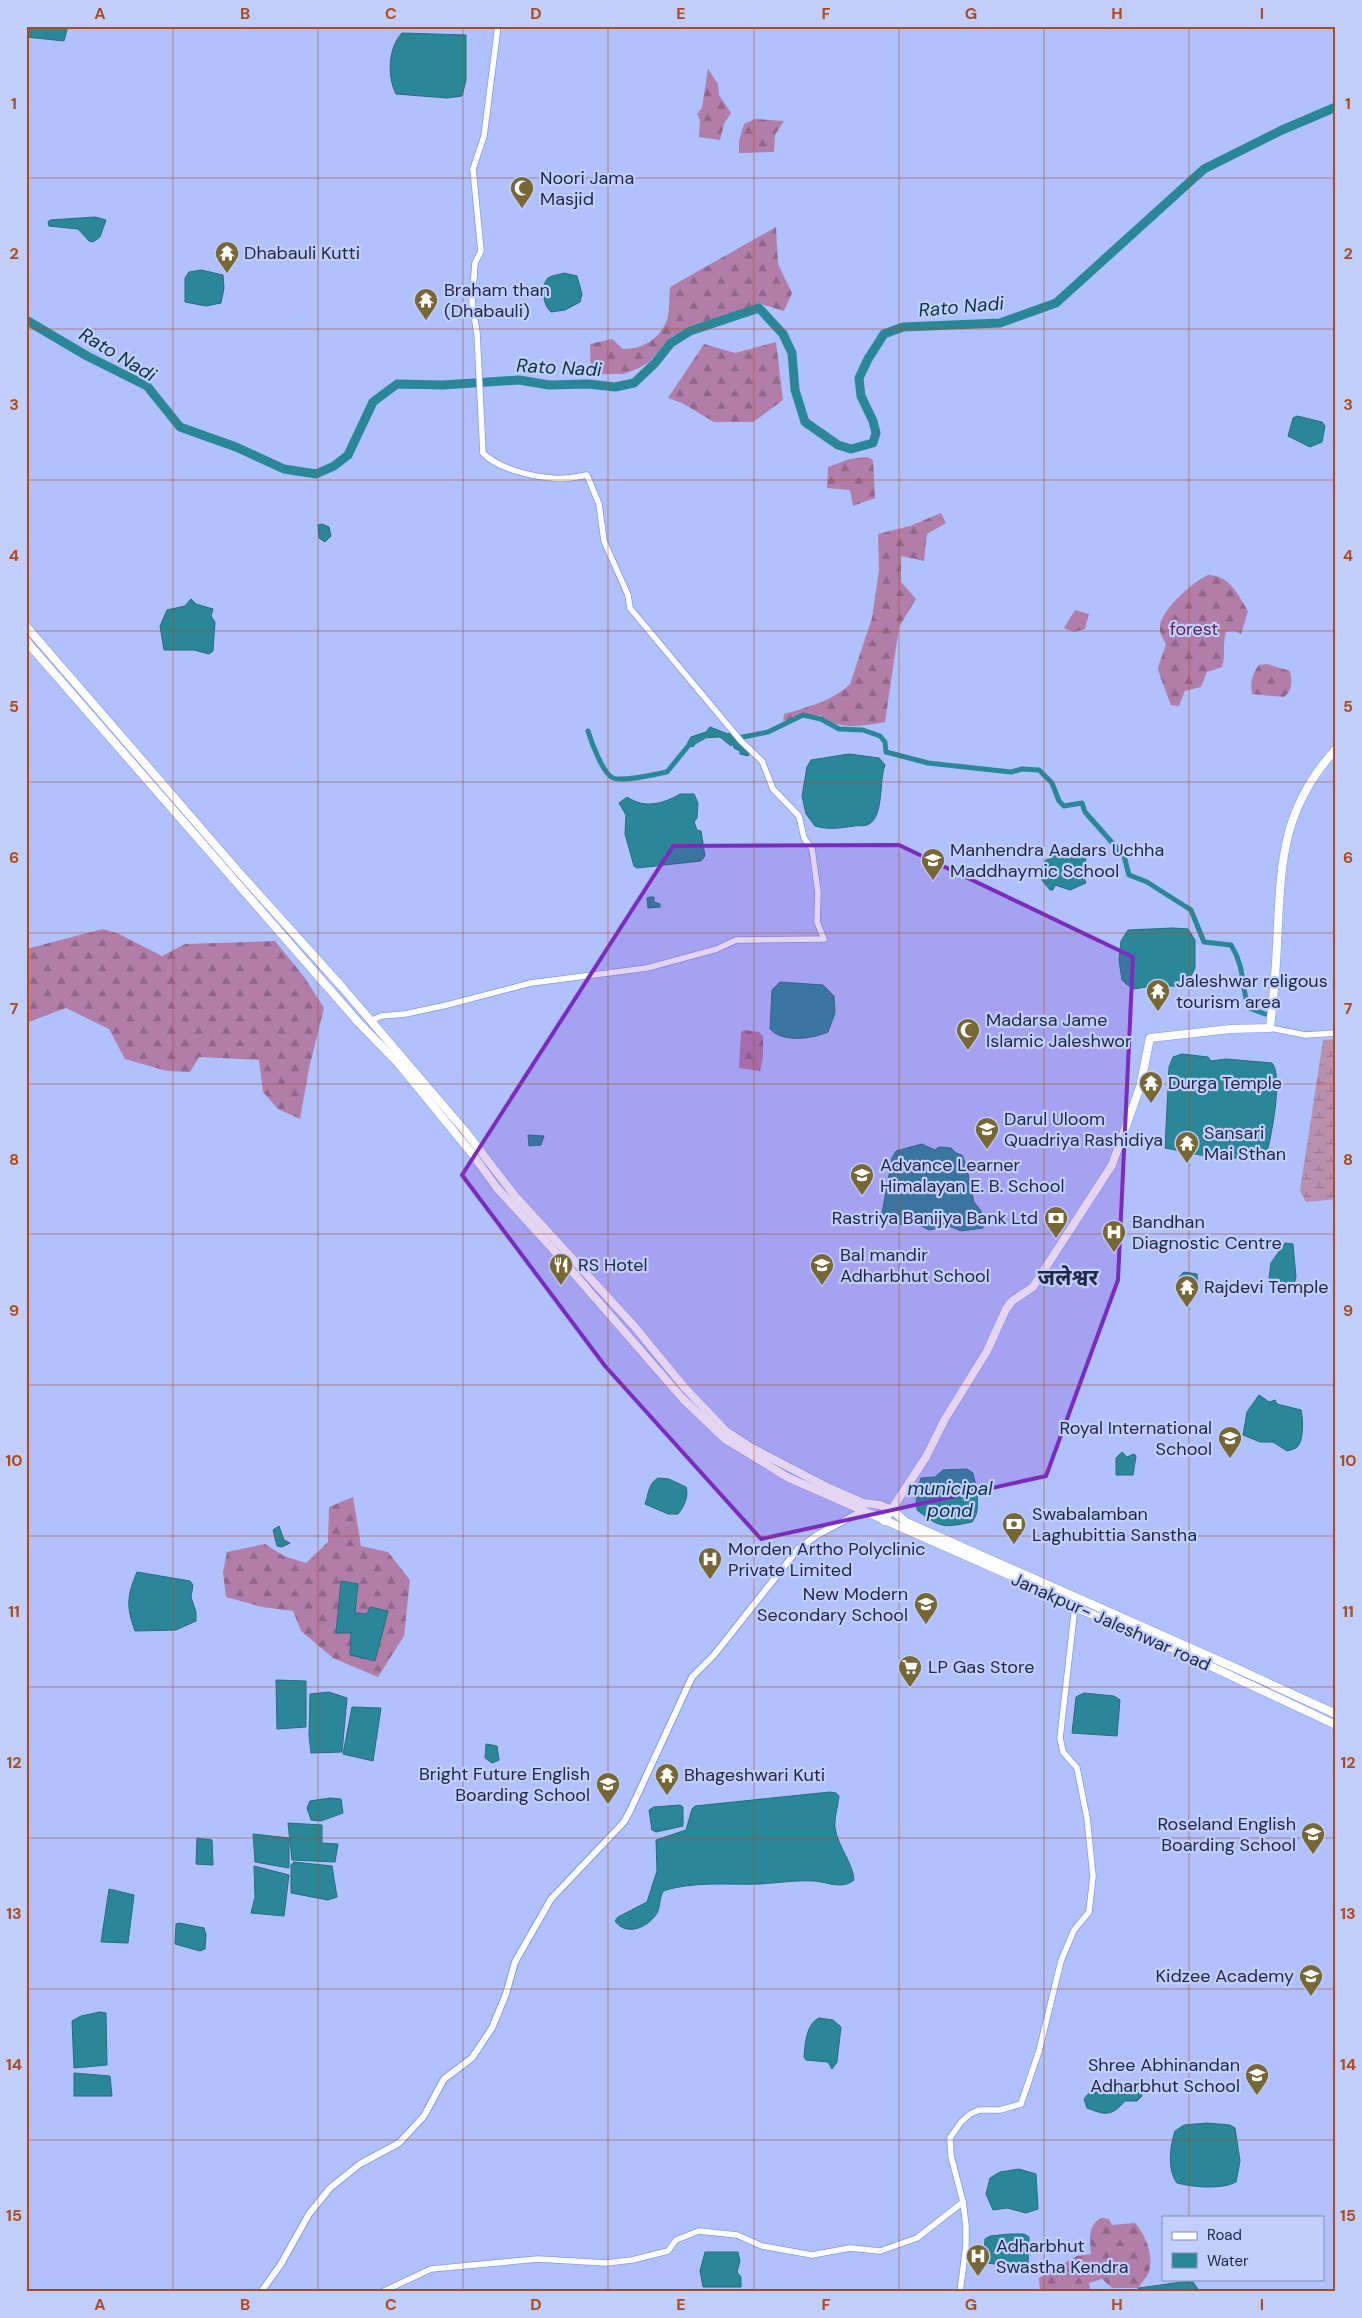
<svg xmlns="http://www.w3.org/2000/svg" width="1362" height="2318" font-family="'DM Sans','Noto Sans Devanagari',sans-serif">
<defs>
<pattern id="forest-firs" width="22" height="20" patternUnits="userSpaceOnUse" patternTransform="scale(1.25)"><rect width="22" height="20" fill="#b17da9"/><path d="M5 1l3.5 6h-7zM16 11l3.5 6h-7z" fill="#90668b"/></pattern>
<pattern id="wetland-marsh" width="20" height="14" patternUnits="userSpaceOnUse" patternTransform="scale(1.25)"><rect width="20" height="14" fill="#b891b1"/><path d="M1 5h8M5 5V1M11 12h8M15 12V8" fill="none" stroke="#957692"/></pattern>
</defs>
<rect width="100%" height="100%" fill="#b0c1fe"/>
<g fill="url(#forest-firs)">
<polygon points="708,69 718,84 719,95 731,113 724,124 720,140 699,137 700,120 697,114 702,108"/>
<polygon points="755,119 784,121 775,135 774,152 739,153 739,141 744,124"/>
<path d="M776 227 778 264 792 293 784 311 761 304 690 326 670 338 649 362 639 368 624 374H591L590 344 612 339 623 349C643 349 660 339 667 320 670 310 669 297 670 287Z"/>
<polygon points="776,342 783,400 753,422 714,422 682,403 668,398 704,344 735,353"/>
<polygon points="867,457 873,460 875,498 853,506 850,490 827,488 828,467 850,459"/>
<path d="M941 513 946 523 927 534 924 561 901 556V582L916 599 899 627 885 722C862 726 839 731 820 715L783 721 784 714C806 708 834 700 850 684L872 618 879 570 878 534 910 526Z"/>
<path d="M1208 575C1230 575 1238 595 1248 611L1241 634 1234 631 1226 632C1222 644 1226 655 1222 667L1207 672 1201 687 1185 691 1179 706 1171 705C1169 699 1158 672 1158 668 1160 660 1164 652 1166 644 1163 639 1159 632 1160 626 1161 610 1194 581 1208 575Z"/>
<polygon points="1075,610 1089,614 1085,629 1074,632 1064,628"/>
<path d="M1267 664 1290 671C1292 682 1293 689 1284 697L1252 694C1250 683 1252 674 1259 665Z"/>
<polygon points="103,929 119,934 162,956 185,944 275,941 305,978 324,1008 309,1068 300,1119 278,1109 263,1092 259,1060 199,1057 190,1072 167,1071 125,1059 109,1029 66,1008 26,1023 26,949"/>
<polygon points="744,1030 759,1032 763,1036 763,1057 760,1071 739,1068 741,1032"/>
<polygon points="353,1497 361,1546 388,1552 410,1580 404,1636 378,1677 333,1658 301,1631 293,1611 262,1607 226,1597 223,1572 227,1552 265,1544 284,1556 306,1563 328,1542 329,1507"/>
<path d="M1101 2218 1109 2219 1112 2225 1135 2223C1145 2234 1154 2255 1149 2271 1148 2277 1141 2282 1139 2288H1112L1102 2279 1089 2283 1091 2292H1040L1039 2278 1077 2256 1091 2254C1090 2241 1087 2225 1101 2218Z"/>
</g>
<polygon fill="url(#wetland-marsh)" points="1336,1039 1336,1199 1306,1202 1300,1191 1323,1040"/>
<g fill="#2a8798" stroke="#286b80">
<polygon points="26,26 68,26 64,41 26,37"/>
<path d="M402 33 466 35V80L462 96 447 98 396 94C387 76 388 48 402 33Z"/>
<polygon points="95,217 106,220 100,237 93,242 89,241 78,229 49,226 48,222 50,220"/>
<polygon points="201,270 223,275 224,288 221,303 206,306 185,302 185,278 189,272"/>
<path d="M564 273 577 276 582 294 580 302 565 310 551 312C543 305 540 286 548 278 552 275 559 275 564 273Z"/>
<polygon points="1297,416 1322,422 1325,426 1322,442 1310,447 1288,436 1293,418"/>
<polygon points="322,524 329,527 331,536 325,542 319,538 318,525"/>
<polygon points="191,599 196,604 213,609 211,616 215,622 213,651 209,654 194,650 164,650 160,626 167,610 185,606"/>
<polygon points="710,727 728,734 732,732 734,739 750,752 748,756 740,754 740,751 734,748 733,744 731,746 720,737 699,738 693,747 687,744 691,737 706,732"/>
<path d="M849 754 879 758 885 765C879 780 884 816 869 824 864 827 859 825 854 826 841 828 829 830 815 826L806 814 802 796 807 767 811 760Z"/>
<path d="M680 794H694L698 803 697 818 694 822 697 830 701 831 705 856 701 861 637 868 634 866 625 834 626 815 619 803 627 797C645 809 663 804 680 794Z"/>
<polygon points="1071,848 1080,851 1086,858 1083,875 1086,883 1070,890 1055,885 1053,890 1050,890 1042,880 1041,869 1046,860 1053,858 1055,851 1061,852"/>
<polygon points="650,897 654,897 654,902 660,904 660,907 648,908 647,898"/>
<polygon points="1173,928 1188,929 1195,940 1195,968 1186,986 1152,986 1134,989 1126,984 1122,980 1119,960 1121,941 1128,930"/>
<path d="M780 982 823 985 834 996 835 1013 828 1032C812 1039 783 1043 770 1029L772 990Z"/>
<path d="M1182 1054 1208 1057 1211 1061 1226 1059 1272 1063C1283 1075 1272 1132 1268 1148 1243 1168 1193 1153 1165 1148L1169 1067 1173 1057Z"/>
<polygon points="528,1135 544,1136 541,1145 529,1146"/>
<polygon points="922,1144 935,1150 939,1147 951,1148 956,1153 962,1155 966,1165 974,1202 981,1211 983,1228 961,1231 949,1226 929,1230 915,1223 891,1225 881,1219 892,1158 896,1151"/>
<polygon points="1285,1243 1293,1244 1296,1277 1293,1288 1282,1289 1269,1278 1271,1263"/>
<polygon points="1184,1272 1197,1274 1198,1291 1194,1295 1182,1296 1179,1293 1180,1276"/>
<path d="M1259 1395 1269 1402 1275 1400 1277 1404 1301 1410C1303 1418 1304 1439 1298 1446 1296 1449 1291 1450 1287 1451L1273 1442H1260L1243 1435 1247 1412Z"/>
<polygon points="1122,1452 1127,1457 1134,1454 1136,1456 1133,1475 1116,1475 1116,1458"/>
<path d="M967 1469 973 1473C976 1487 982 1510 972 1522 943 1528 940 1528 917 1510L916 1494 921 1478 935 1477 943 1470Z"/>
<path d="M658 1478 669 1479 686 1487C689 1496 684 1507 678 1514H668L645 1504C649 1493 648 1484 658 1478Z"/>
<polygon points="279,1526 284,1540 290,1543 282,1547 277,1546 273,1530"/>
<path d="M137 1572 190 1581 193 1585 191 1597 196 1612V1621L176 1630 135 1631C126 1606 127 1596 137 1572Z"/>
<polygon points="341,1581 358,1584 355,1613 367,1614 370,1607 388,1611 375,1661 350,1655 351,1633 336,1633"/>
<polygon points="276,1680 306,1681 306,1727 277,1729"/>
<polygon points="329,1692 347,1698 342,1752 311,1753 309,1736 310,1694"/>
<polygon points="1084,1693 1114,1696 1120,1700 1117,1736 1072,1733 1076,1697"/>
<polygon points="352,1707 381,1708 373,1761 343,1754"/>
<polygon points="486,1744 497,1746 499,1760 492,1763 485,1758"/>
<path d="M830 1792 836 1793 839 1796C838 1807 834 1818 835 1828 838 1847 853 1863 854 1880 842 1890 828 1882 814 1881 796 1880 777 1883 759 1884 728 1885 693 1881 663 1891 660 1897 660 1905 658 1911 651 1926 627 1938 615 1921L618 1917 647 1902 657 1871 656 1840 686 1830 692 1809 695 1806Z"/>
<polygon points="330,1798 341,1799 343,1813 321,1821 311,1820 307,1808 310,1801"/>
<polygon points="680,1805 683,1807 683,1826 656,1832 652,1830 649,1810 654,1807"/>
<polygon points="288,1823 322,1825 322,1843 338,1844 335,1862 292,1860"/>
<polygon points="253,1834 289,1838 289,1868 255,1862"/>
<polygon points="197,1838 212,1840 213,1865 196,1864"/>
<polygon points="294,1862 332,1866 337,1897 328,1900 291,1893 291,1865"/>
<polygon points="254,1866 289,1875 284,1916 251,1913 255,1897"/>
<polygon points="109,1889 134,1895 128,1943 101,1942"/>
<polygon points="179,1923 204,1928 206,1935 205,1949 200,1951 175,1944 176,1924"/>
<polygon points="100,2012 106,2013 107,2065 74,2068 72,2021 81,2016"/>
<path d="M819 2018 833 2020 841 2027 837 2062 832 2069 828 2062 806 2060 804 2057C805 2045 806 2024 819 2018Z"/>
<polygon points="74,2073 110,2076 112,2096 74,2096"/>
<path d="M1107 2089 1117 2090 1125 2094 1132 2092 1141 2093 1142 2096 1137 2101H1125C1111 2117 1105 2115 1087 2108L1084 2099 1090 2092Z"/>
<path d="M1207 2123 1230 2125 1235 2128 1240 2161 1236 2182C1221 2190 1193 2187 1177 2183 1167 2170 1170 2146 1175 2131L1184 2125Z"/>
<polygon points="1019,2169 1036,2174 1038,2209 1026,2213 1007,2208 993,2210 986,2194 990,2178 1000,2172"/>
<polygon points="1010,2234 1024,2234 1029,2237 1028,2264 1022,2267 986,2263 984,2257 985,2239 990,2236"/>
<polygon points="705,2252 738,2252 740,2261 737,2272 741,2277 741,2287 703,2287 700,2271"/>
<polygon points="1182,2282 1193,2282 1200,2292 1136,2292 1139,2288"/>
</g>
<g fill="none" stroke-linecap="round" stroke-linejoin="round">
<g stroke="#2a8798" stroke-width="5">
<path d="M588 731C591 741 603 774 613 778 625 782 655 774 667 772L689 745 707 735"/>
<path d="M738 738 768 732 803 715 821 719 839 729 863 730 880 736 885 742 886 752 928 763 1011 772 1022 769 1039 770 1052 783 1059 801 1064 806 1082 803 1085 812 1124 856 1129 875 1147 882 1191 910 1204 942 1231 945C1246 969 1240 985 1249 1008L1265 1014"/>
</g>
<polyline stroke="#2a8798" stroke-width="9" points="26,320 87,356 147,386 180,427 236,447 284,469 316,474 334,466 348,455 373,402 397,384 443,385 519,380 549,385 588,384 615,387 634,383 655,363 671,343 690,331 759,308 783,334 792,353 795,390 805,422 838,445 851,449 873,443 876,433 873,421 861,396 859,378 868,359 884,334 903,327 1000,323 1056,303 1204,169 1282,130 1336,107"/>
<g stroke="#869ae3" stroke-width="7">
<g id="tertiary">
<path d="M371 1021 381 1016 405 1014 447 1005 531 983 647 968 717 949 736 940 824 939 817 922 818 892 812 849 804 838 799 816 773 789 762 761 741 741 630 608 628 595 604 541 599 504 587 475C576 477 563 480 552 478 531 476 498 469 483 453L477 333 472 303 475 263 481 251 473 169 484 136 498 26"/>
<polyline points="1270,1028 1305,1035 1336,1033"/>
<polyline points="382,2292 431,2269 538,2259 606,2263 632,2260 668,2251 676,2240 699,2231 737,2235 762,2246 812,2255 850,2248 880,2251 917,2238 963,2202"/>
<polyline points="960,2292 966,2246 966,2226 963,2202 951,2156 950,2138 961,2122 970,2114 979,2110 1000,2110 1021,2104 1039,2051 1061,1961 1074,1930 1089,1912 1093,1876 1087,1818 1077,1768 1063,1752 1060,1738 1075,1606"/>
</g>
</g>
<g stroke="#869ae3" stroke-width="8">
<polyline id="secondary" points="261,2292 281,2264 309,2214 330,2188 360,2164 399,2143 424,2116 444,2079 472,2058 492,2028 506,1994 515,1962 551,1899 624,1822 630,1811 692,1677 714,1655 798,1549 817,1535 864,1510"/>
</g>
<g stroke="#869ae3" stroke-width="9">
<path id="primary" d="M884 1521 926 1457 945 1419 987 1351 1006 1309 1012 1301 1033 1287 1112 1165 1140 1087 1150 1038 1230 1029 1270 1028C1273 1000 1276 972 1277 944 1281 866 1280 810 1336 749"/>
</g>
<g stroke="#869ae3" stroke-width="9">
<g id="trunk">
<polyline points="26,626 237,870 342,987 465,1131 515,1196 634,1326 685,1388 726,1431 752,1448 829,1488 863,1503 880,1505 892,1510 906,1522 1229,1665 1336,1714"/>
<polyline points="26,641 359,1023 397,1062 470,1151 497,1188 550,1246 683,1399 725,1439 787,1477 1016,1578 1025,1586 1174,1649 1336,1725"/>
</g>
</g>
<use href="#tertiary" stroke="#fff" stroke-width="5.5"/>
<use href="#secondary" stroke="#fff" stroke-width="6"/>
<use href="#primary" stroke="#fff" stroke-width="8"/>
<use href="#trunk" stroke="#fff" stroke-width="8"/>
</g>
<path fill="#7b2cbf" fill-opacity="0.2" stroke="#7b2cbf" stroke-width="4" stroke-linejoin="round" d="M899 845 1133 957 1118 1280 1046 1476 761 1539 605 1366 462 1175 673 846Z"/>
<path fill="none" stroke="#ad4b1e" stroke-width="1" stroke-opacity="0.55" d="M173 26V2292M318 26V2292M463 26V2292M608 26V2292M754 26V2292M899 26V2292M1044 26V2292M1189 26V2217M26 178H1336M26 329H1336M26 480H1336M26 631H1336M26 782H1336M26 933H1336M26 1084H1336M26 1234H1336M26 1385H1336M26 1536H1336M26 1687H1336M26 1838H1336M26 1989H1336M26 2140H1336M1189 2279V2292"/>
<defs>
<g id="mosque-pin" transform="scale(1.25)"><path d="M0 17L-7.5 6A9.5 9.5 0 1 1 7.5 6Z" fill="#776734" stroke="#c2cffd"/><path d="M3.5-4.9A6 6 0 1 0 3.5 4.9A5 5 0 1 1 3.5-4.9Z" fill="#fff"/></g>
<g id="temple-pin" transform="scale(1.25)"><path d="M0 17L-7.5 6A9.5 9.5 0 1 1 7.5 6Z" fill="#776734" stroke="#c2cffd"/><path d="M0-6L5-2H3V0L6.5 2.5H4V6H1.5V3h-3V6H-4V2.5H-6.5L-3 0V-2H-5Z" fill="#fff"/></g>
<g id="school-pin" transform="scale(1.25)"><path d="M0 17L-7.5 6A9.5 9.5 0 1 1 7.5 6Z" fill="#776734" stroke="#c2cffd"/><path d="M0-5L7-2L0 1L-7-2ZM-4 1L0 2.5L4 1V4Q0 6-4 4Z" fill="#fff"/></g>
<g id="bank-pin" transform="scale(1.25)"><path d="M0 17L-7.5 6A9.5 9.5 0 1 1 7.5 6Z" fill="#776734" stroke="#c2cffd"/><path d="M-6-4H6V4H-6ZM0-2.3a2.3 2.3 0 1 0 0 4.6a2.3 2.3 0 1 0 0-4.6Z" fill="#fff"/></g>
<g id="hospital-pin" transform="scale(1.25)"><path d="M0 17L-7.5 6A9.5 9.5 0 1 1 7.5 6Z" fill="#776734" stroke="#c2cffd"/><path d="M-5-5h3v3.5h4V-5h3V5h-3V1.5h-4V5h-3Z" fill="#fff"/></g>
<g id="restaurant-pin" transform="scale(1.25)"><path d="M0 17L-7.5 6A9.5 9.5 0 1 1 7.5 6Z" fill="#776734" stroke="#c2cffd"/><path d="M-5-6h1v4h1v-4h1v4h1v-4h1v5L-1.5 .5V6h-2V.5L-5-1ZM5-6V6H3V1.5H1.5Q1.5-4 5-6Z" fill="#fff"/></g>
<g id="supermarket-pin" transform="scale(1.25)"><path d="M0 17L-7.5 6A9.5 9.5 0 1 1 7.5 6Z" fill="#776734" stroke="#c2cffd"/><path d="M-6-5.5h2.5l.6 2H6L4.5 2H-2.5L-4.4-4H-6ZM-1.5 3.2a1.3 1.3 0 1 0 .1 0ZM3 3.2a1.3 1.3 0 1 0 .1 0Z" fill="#fff"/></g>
</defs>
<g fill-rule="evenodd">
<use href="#mosque-pin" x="522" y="188"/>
<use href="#temple-pin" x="227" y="253"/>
<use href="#temple-pin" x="426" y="300"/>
<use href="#school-pin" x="933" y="860"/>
<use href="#temple-pin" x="1158" y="991"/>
<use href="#mosque-pin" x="968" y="1030"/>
<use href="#temple-pin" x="1151" y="1083"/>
<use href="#school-pin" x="987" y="1129"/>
<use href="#temple-pin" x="1187" y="1143"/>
<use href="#school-pin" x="862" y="1175"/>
<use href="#bank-pin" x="1056" y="1218"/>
<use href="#hospital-pin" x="1114" y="1232"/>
<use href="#restaurant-pin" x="561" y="1265"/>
<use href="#school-pin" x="822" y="1265"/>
<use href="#temple-pin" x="1187" y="1287"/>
<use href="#school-pin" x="1230" y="1438"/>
<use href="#bank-pin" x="1014" y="1524"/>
<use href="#hospital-pin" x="710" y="1559"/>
<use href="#school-pin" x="926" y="1604"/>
<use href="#supermarket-pin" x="910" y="1667"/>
<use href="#temple-pin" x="667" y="1775"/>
<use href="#school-pin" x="608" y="1784"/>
<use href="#school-pin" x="1313" y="1834"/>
<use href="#school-pin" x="1311" y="1976"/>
<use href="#school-pin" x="1257" y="2075"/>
<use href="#hospital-pin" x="978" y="2256"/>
</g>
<g text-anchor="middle" stroke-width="4.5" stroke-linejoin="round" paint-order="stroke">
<g font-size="18" fill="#222947" stroke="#c2cffd" text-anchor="start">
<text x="540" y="184">Noori Jama<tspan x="540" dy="21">Masjid</tspan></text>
<text x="244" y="259">Dhabauli Kutti</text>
<text x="444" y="296">Braham than<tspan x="444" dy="21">(Dhabauli)</tspan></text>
<text x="950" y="856">Manhendra Aadars Uchha<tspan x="950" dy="21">Maddhaymic School</tspan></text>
<text x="1176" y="987">Jaleshwar religous<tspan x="1176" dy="21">tourism area</tspan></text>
<text x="986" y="1026">Madarsa Jame<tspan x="986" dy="21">Islamic Jaleshwor</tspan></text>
<text x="1168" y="1089">Durga Temple</text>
<text x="1004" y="1125">Darul Uloom<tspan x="1004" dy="21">Quadriya Rashidiya</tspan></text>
<text x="1204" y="1139">Sansari<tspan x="1204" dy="21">Mai Sthan</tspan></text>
<text x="880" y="1171">Advance Learner<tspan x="880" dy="21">Himalayan E. B. School</tspan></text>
<text x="1038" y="1224" text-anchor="end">Rastriya Banijya Bank Ltd</text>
<text x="1132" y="1228">Bandhan<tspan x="1132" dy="21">Diagnostic Centre</tspan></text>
<text x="840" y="1261">Bal mandir<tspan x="840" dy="21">Adharbhut School</tspan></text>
<text x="578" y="1271">RS Hotel</text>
<text x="1204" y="1293">Rajdevi Temple</text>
<text x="1212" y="1434" text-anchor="end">Royal International<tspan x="1212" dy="21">School</tspan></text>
<text x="1032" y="1520">Swabalamban<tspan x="1032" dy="21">Laghubittia Sanstha</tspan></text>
<text x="728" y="1555">Morden Artho Polyclinic<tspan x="728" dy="21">Private Limited</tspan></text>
<text x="908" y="1600" text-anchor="end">New Modern<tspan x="908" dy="21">Secondary School</tspan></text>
<text x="928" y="1673">LP Gas Store</text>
<text x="590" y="1780" text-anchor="end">Bright Future English<tspan x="590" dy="21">Boarding School</tspan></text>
<text x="684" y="1781">Bhageshwari Kuti</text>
<text x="1296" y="1830" text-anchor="end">Roseland English<tspan x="1296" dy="21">Boarding School</tspan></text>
<text x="1294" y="1982" text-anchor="end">Kidzee Academy</text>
<text x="1240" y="2071" text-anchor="end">Shree Abhinandan<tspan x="1240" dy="21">Adharbhut School</tspan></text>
<text x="996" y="2252">Adharbhut<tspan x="996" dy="21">Swastha Kendra</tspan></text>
</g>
<g font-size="18" fill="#61215a" stroke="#c2cffd">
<text x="1194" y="635">forest</text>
</g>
<g font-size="18" fill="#222947" stroke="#c2cffd">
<text transform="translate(1111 1622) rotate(24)" y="6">Janakpur- Jaleshwar road</text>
</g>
<g font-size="19" font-style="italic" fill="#0a353d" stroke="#c2cffd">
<text transform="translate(961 306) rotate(-5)" y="7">Rato Nadi</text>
<text transform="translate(118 354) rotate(31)" y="7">Rato Nadi</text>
<text transform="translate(559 367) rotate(3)" y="7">Rato Nadi</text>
<text x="950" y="1495">municipal<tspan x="950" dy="22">pond</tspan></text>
</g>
<g font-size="22" font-weight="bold" fill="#222947" stroke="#c2cffd">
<text x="1068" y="1285">जलेश्वर</text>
</g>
</g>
<rect width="1362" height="2318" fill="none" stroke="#c2cffd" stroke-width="55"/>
<rect x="1162" y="2216" width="162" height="65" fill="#c2cffd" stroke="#828db4"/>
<rect x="1172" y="2232" width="25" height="8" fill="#ffffff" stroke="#828db4"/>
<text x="1207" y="2240" font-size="15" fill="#222947">Road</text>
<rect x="1172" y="2253" width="25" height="15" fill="#2a8798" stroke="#828db4"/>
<text x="1207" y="2266" font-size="15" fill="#222947">Water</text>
<rect x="28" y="28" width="1306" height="2262" fill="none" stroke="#ad4b1e" stroke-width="2"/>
<g font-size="16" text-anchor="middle" font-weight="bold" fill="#ad4b1e">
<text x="100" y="19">A</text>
<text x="245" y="19">B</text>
<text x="391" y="19">C</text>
<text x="536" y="19">D</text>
<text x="681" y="19">E</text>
<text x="826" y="19">F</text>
<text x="971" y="19">G</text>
<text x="1117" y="19">H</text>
<text x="1262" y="19">I</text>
<text x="14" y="109">1</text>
<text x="1348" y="109">1</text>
<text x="14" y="259">2</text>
<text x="1348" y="259">2</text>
<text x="14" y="410">3</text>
<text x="1348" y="410">3</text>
<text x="14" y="561">4</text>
<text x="1348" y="561">4</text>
<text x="14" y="712">5</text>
<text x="1348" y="712">5</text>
<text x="14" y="863">6</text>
<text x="1348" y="863">6</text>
<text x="14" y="1014">7</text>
<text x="1348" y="1014">7</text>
<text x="14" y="1165">8</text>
<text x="1348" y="1165">8</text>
<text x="14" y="1316">9</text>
<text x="1348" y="1316">9</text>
<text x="14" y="1466">10</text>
<text x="1348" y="1466">10</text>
<text x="14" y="1617">11</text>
<text x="1348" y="1617">11</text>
<text x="14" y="1768">12</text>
<text x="1348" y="1768">12</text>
<text x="14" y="1919">13</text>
<text x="1348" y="1919">13</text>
<text x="14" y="2070">14</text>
<text x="1348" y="2070">14</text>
<text x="14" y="2221">15</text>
<text x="1348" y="2221">15</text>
<text x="100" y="2310">A</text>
<text x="245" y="2310">B</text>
<text x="391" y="2310">C</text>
<text x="536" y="2310">D</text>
<text x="681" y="2310">E</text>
<text x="826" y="2310">F</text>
<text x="971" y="2310">G</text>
<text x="1117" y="2310">H</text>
<text x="1262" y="2310">I</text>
</g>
</svg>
